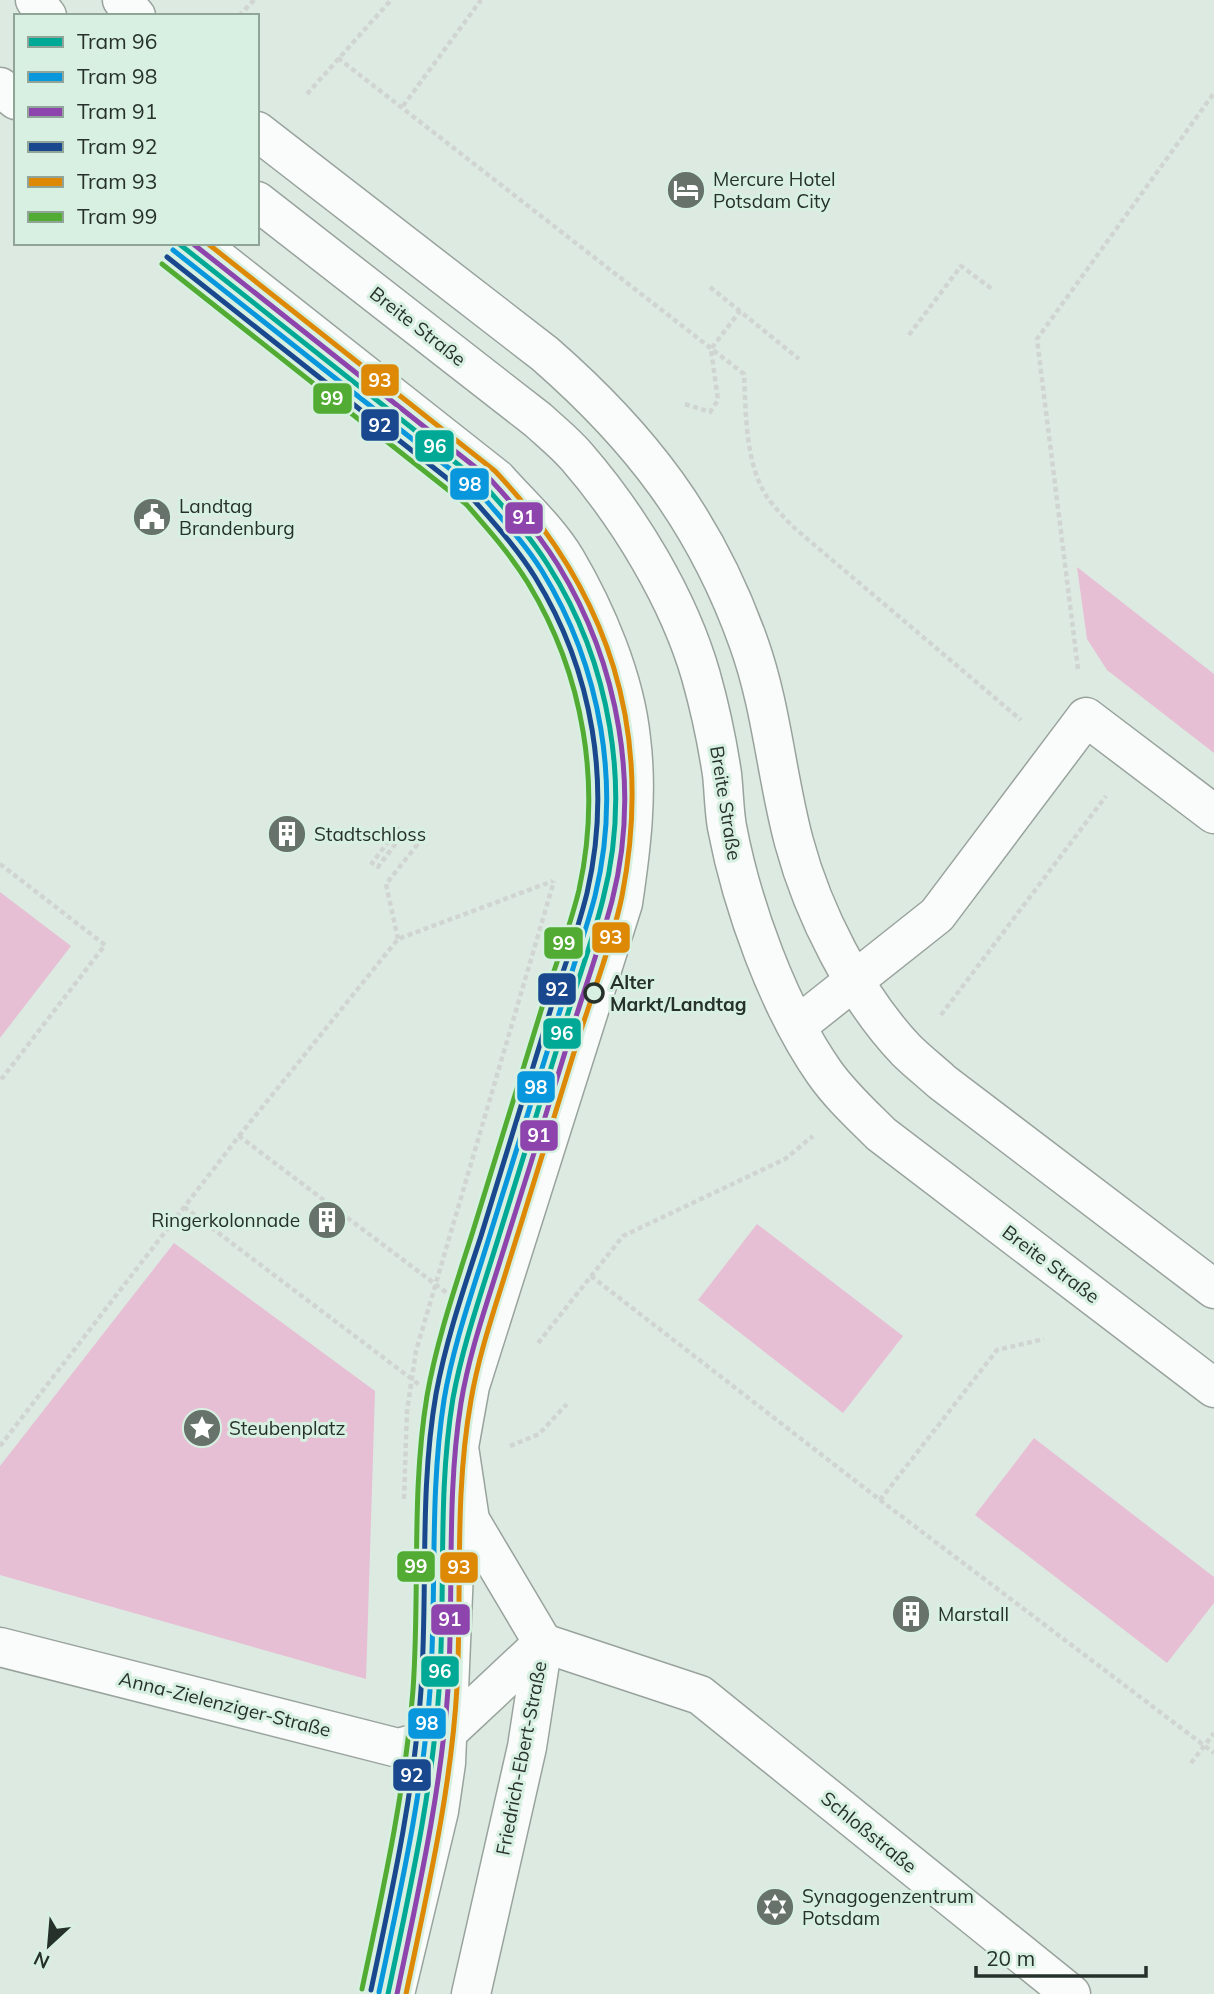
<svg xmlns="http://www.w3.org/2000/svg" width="1214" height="1994" font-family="Mulish,sans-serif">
<rect width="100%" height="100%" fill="#ddeae2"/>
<g fill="#e7bfd5">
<polygon points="1077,567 1214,674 1214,753 1107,670 1087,639"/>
<polygon points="0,892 71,946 0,1038"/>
<polygon points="757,1224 903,1336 843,1413 698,1300"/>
<polygon points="174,1243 375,1391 366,1679 0,1575 0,1466"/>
<polygon points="1034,1438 1214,1577 1214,1603 1167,1663 975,1515"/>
</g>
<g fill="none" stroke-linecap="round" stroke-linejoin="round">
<g stroke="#99a39d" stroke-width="41">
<g id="minor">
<polyline points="0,87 16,100"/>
<path d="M198 243 497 479C520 505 548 530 566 560 596 611 625 679 631 739 638 794 631 849 623 903L470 1386 459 1447 470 1520 543 1643"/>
<polyline points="797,1026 937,915 1086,717 1214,814"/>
<polyline points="543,1643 700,1695 1071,1994"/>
<polyline points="0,1647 398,1748 435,1738 449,1731 543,1643"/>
<polyline points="395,1994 439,1811 446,1763 457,1498"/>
<polyline points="471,1994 527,1747 543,1643"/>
</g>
</g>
<g stroke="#99a39d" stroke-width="41">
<g id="major">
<polyline points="35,0 47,16"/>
<polyline points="122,0 136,16"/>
<path d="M257 131 545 354C640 437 705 521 748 641 772 707 776 775 794 842 813 913 855 996 906 1050 917 1061 930 1071 942 1082L1214 1289"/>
<path d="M257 201 538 420C551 432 565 443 577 457 629 517 679 599 701 676 710 708 717 741 722 774 724 792 724 810 727 827 742 906 778 1006 824 1072 840 1095 861 1114 881 1134L1214 1388"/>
</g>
</g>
<g stroke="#d0d5d2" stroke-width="4.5" stroke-dasharray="5 3.5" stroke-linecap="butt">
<polyline points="239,16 254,0"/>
<path d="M338 58 744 374C746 413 745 463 767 497 774 507 784 517 792 526L1021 720"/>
<polyline points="307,94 391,0"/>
<polyline points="403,106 481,0"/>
<polyline points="710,287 799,359"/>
<polyline points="909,335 961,266 992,289"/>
<polyline points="685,404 710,412 718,400 711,349 740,311"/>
<polyline points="1078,669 1037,339 1214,93"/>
<polyline points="0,864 105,945 0,1081"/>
<polyline points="398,939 386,884 417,845 403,834 378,867 372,863 401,825"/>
<polyline points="941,1015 1106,796"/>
<polyline points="239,1136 398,939 553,881"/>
<polyline points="184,1207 421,1386"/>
<polyline points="591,1276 880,1500 1214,1753"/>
<polyline points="538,1343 623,1236 785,1159 813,1136"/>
<polyline points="0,1446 239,1136 447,1293"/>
<polyline points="510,1446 539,1434 567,1404"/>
<polyline points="404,1499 407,1411 416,1351 554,881"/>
<polyline points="880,1500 997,1350 1044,1339"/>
<polyline points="1191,1763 1214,1733"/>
</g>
<use href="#minor" stroke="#fafcfb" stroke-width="38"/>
<use href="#major" stroke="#fafcfb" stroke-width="38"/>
<g stroke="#d7f0e1" stroke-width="10">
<path id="tram-1" d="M178 243 484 485C507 511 530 536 548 565 610 662 632 787 603 899 595 932 583 965 573 997 548 1078 523 1158 498 1239 482 1291 463 1344 453 1398 437 1495 446 1593 439 1690 432 1793 409 1894 388 1994"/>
</g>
<g stroke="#d7f0e1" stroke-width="10">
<path id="tram-2" d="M173 250 478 491C500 517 524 542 542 571 601 667 622 786 595 896 586 931 573 966 563 1001 538 1081 513 1161 488 1241 472 1293 453 1346 444 1400 429 1496 437 1594 430 1690 423 1792 400 1892 379 1992"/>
</g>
<g stroke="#d7f0e1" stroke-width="10">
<path id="tram-3" d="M192 243 489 478C514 505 539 534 558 565 619 664 641 788 612 901 601 942 587 982 574 1023 550 1101 526 1180 501 1258 486 1306 469 1354 461 1403 446 1498 454 1594 448 1689 441 1792 418 1893 397 1994"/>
</g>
<g stroke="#d7f0e1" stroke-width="10">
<path id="tram-4" d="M167 257 472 498C494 523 517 548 535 577 593 671 612 785 587 893 578 930 564 968 552 1005 528 1082 504 1159 481 1236 464 1288 446 1340 436 1394 419 1492 428 1592 421 1690 414 1792 392 1891 371 1990"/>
</g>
<g stroke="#d7f0e1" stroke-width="10">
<path id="tram-5" d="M207 243 495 471C610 593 654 731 622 896 613 940 594 990 580 1033 556 1110 533 1186 509 1262 495 1308 479 1353 471 1400 454 1495 462 1592 457 1687 451 1791 427 1893 406 1994"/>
</g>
<g stroke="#d7f0e1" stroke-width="10">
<path id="tram-6" d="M162 264 466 504C488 529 511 555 528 583 584 675 602 785 579 890 570 927 556 964 544 1001 520 1078 497 1154 473 1231 456 1285 437 1339 427 1396 411 1493 420 1592 413 1690 405 1791 383 1890 362 1989"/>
</g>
<use href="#tram-1" stroke="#00a995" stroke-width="5"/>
<use href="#tram-2" stroke="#0896dd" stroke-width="5"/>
<use href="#tram-3" stroke="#8e44ad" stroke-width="5"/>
<use href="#tram-4" stroke="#19488e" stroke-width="5"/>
<use href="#tram-5" stroke="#de8906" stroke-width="5"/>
<use href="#tram-6" stroke="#52ab32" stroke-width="5"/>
</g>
<defs>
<g id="hotel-disc" transform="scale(2.0125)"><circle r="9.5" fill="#67726b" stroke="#d7f0e1"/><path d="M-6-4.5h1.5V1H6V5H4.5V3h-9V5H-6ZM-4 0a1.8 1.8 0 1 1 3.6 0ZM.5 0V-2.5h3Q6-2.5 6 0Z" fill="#fff"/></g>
<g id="civic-disc" transform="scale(2.0125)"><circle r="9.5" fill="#67726b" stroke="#d7f0e1"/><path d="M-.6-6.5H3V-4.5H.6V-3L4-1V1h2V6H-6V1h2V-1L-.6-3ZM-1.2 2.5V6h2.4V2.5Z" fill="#fff"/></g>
<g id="building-disc" transform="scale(2.0125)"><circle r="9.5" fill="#67726b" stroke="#d7f0e1"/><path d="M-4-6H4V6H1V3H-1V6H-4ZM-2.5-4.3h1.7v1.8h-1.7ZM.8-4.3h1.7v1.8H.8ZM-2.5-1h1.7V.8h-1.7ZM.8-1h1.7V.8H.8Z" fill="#fff"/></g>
<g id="sight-disc" transform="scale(2.0125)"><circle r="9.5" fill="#67726b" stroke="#d7f0e1"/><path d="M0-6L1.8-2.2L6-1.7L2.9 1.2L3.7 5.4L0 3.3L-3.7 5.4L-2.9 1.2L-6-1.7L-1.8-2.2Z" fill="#fff"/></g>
<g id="synagogue-disc" transform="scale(2.0125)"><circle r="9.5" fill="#67726b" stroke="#d7f0e1"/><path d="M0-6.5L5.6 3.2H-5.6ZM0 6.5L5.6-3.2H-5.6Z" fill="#fff"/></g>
</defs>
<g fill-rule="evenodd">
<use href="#hotel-disc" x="686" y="190"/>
<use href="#civic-disc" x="152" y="517"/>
<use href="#building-disc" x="287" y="834"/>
<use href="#building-disc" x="327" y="1220"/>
<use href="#sight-disc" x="202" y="1428"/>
<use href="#building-disc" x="911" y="1614"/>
<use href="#synagogue-disc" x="775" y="1907"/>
</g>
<circle fill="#d7f0e1" stroke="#27312b" stroke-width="3.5" cx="594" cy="993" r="9"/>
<g text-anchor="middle" stroke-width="6" stroke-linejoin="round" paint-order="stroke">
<g font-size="19" fill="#27312b" stroke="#d7f0e1" text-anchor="start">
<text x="713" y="186">Mercure Hotel<tspan x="713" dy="22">Potsdam City</tspan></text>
<text x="179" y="513">Landtag<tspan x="179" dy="22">Brandenburg</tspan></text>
<text x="314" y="841">Stadtschloss</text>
<text x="300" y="1227" text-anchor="end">Ringerkolonnade</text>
<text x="229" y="1435">Steubenplatz</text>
<text x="938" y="1621">Marstall</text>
<text x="802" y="1903">Synagogenzentrum<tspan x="802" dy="22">Potsdam</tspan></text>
</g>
<g font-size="19" fill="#27312b" stroke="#d7f0e1">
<text transform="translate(418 326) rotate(38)" y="7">Breite Straße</text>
<text transform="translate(726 803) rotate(81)" y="7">Breite Straße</text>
<text transform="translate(1051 1264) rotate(37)" y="7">Breite Straße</text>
<text transform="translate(225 1704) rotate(14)" y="7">Anna-Zielenziger-Straße</text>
<text transform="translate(521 1758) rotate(-79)" y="7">Friedrich-Ebert-Straße</text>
<text transform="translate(869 1832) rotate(39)" y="7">Schloßstraße</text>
</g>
<g font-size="19" font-weight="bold" fill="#27312b" stroke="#d7f0e1" text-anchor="start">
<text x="610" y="989">Alter<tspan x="610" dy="22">Markt/Landtag</tspan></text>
</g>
</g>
<g stroke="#d7f0e1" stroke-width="2.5">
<rect x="360" y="363" width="40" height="34" rx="7" fill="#de8906"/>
<rect x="312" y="382" width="41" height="33" rx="7" fill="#52ab32"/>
<rect x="360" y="408" width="40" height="34" rx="7" fill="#19488e"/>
<rect x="414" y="429" width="41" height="34" rx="7" fill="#00a995"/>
<rect x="449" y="467" width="41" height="34" rx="7" fill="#0896dd"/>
<rect x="504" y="501" width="40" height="34" rx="7" fill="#8e44ad"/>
<rect x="591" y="921" width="40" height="33" rx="7" fill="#de8906"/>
<rect x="543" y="926" width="41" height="34" rx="7" fill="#52ab32"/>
<rect x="537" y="972" width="40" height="34" rx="7" fill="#19488e"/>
<rect x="542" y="1017" width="40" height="33" rx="7" fill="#00a995"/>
<rect x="516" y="1070" width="40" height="34" rx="7" fill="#0896dd"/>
<rect x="519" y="1119" width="40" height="33" rx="7" fill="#8e44ad"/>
<rect x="396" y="1550" width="40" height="33" rx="7" fill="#52ab32"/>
<rect x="439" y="1551" width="40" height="33" rx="7" fill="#de8906"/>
<rect x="430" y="1603" width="41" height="33" rx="7" fill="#8e44ad"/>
<rect x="420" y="1655" width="40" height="33" rx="7" fill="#00a995"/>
<rect x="407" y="1707" width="40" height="33" rx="7" fill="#0896dd"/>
<rect x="392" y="1758" width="40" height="34" rx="7" fill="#19488e"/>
</g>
<g font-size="19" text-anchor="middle" font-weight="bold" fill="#fff">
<text x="380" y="387">93</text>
<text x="332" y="405">99</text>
<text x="380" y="432">92</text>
<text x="435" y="453">96</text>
<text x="470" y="491">98</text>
<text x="524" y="524">91</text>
<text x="611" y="944">93</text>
<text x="564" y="950">99</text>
<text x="557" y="996">92</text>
<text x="562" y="1040">96</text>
<text x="536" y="1094">98</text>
<text x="539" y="1142">91</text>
<text x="416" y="1573">99</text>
<text x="459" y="1574">93</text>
<text x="450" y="1626">91</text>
<text x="440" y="1678">96</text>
<text x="427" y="1730">98</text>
<text x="412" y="1782">92</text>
</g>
<rect x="14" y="14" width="245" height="231" fill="#d7f0e1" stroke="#91a498" stroke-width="2"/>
<rect x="28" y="37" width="35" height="10" fill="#00a995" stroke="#91a498" stroke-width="2"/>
<text x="77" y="49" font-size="21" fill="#27312b">Tram 96</text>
<rect x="28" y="72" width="35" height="10" fill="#0896dd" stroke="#91a498" stroke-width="2"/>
<text x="77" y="84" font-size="21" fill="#27312b">Tram 98</text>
<rect x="28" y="107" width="35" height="10" fill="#8e44ad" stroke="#91a498" stroke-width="2"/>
<text x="77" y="119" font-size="21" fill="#27312b">Tram 91</text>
<rect x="28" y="142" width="35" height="10" fill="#19488e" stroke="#91a498" stroke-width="2"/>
<text x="77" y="154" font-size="21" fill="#27312b">Tram 92</text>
<rect x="28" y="177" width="35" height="10" fill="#de8906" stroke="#91a498" stroke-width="2"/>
<text x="77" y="189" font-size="21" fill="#27312b">Tram 93</text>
<rect x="28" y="212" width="35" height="10" fill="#52ab32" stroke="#91a498" stroke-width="2"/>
<text x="77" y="224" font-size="21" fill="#27312b">Tram 99</text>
<g transform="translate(49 1945) rotate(206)" stroke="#d7f0e1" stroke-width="5" paint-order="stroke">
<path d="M0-5L12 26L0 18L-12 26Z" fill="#27312b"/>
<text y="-10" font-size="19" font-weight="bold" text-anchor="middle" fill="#27312b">N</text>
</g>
<path d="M976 1966v10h170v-10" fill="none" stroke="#27312b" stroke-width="3.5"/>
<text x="986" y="1966" font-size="21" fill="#27312b" stroke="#d7f0e1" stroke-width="5" paint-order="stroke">20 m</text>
</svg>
